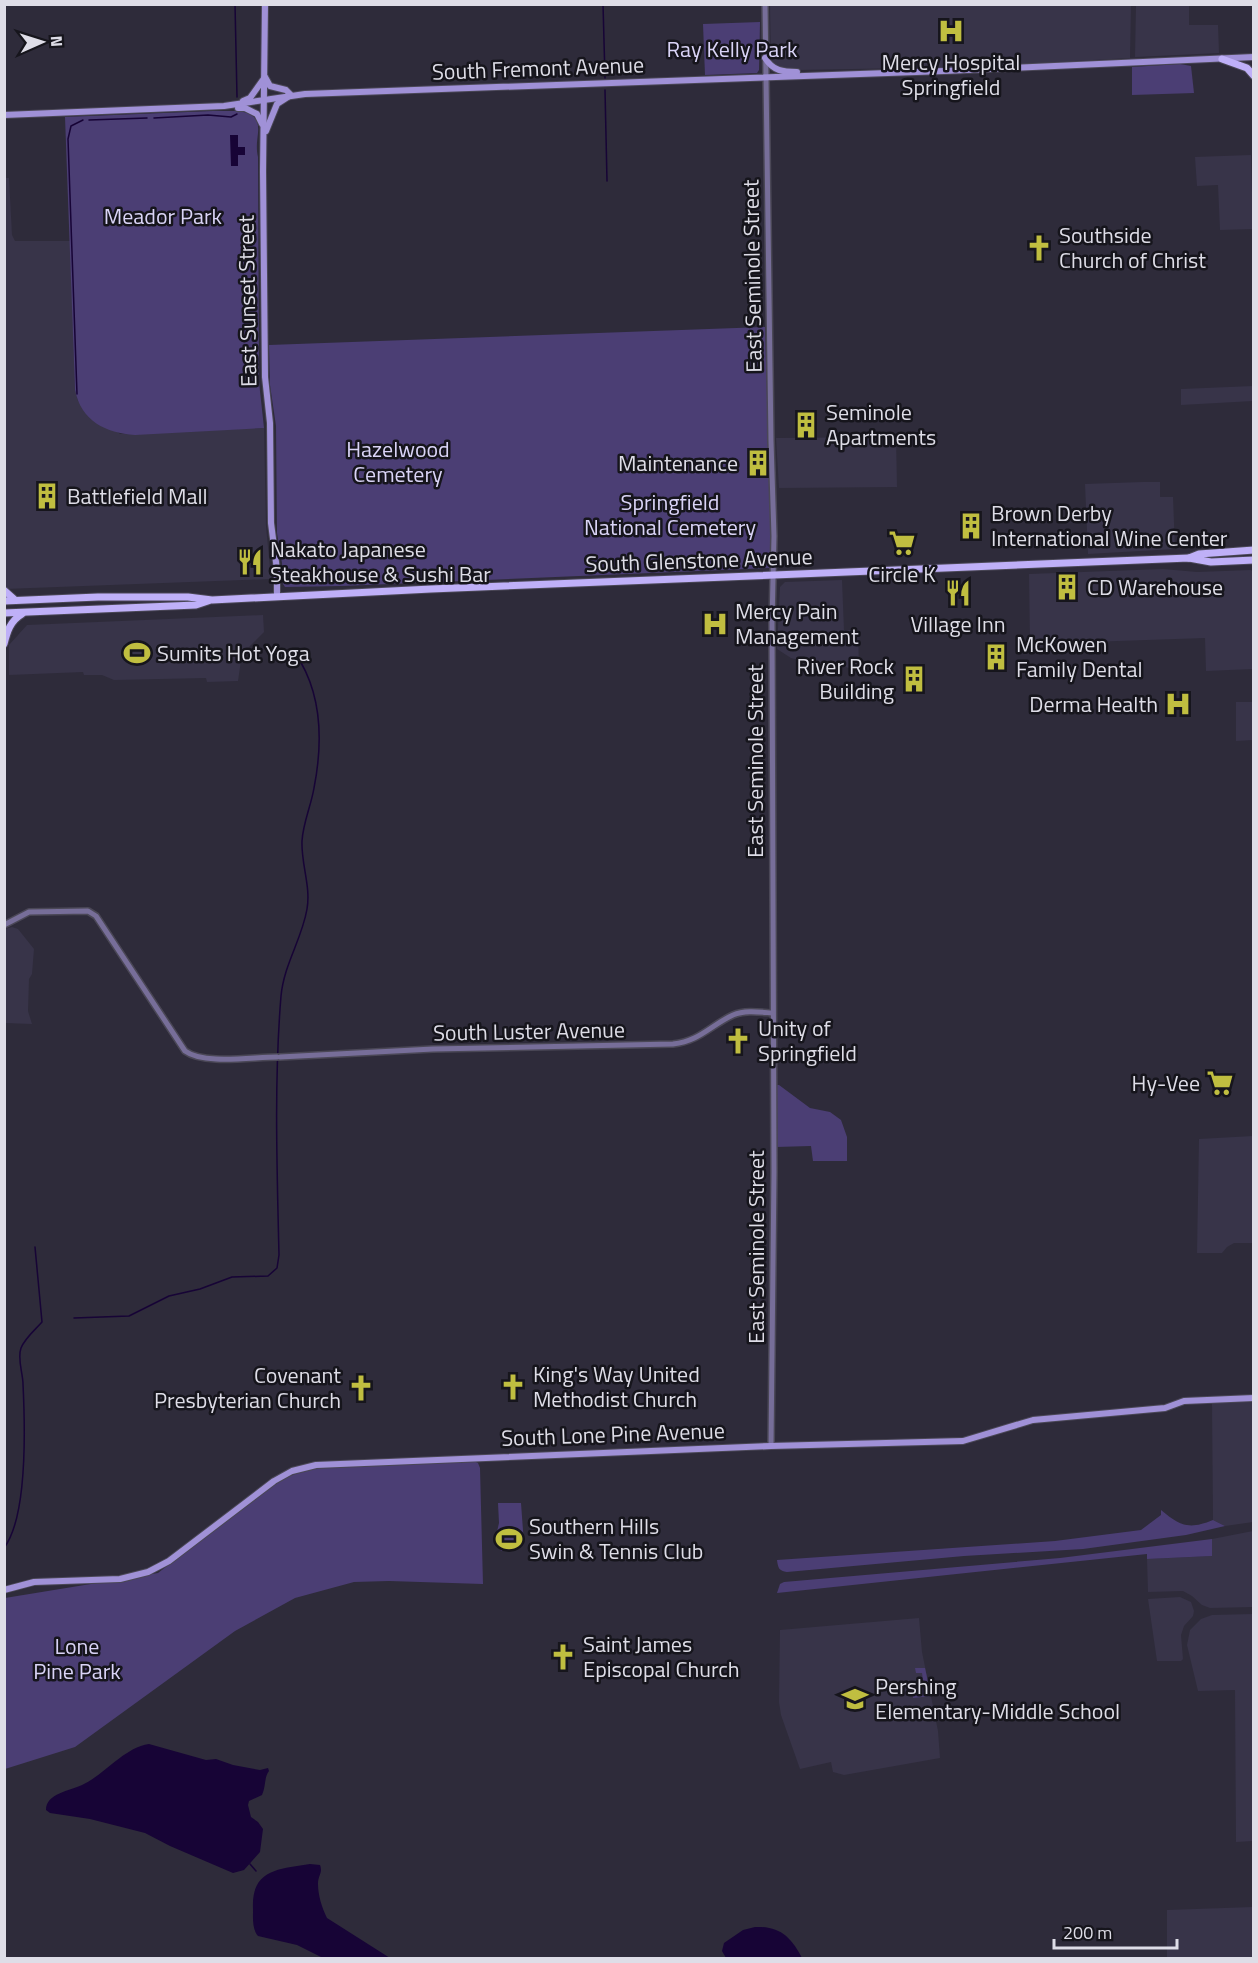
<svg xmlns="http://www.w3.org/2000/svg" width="1258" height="1963" font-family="'Titillium Web',sans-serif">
<rect width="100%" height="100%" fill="#2e2b3a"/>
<g fill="#383449">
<polygon points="770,5 1131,5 1130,58 966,67 797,70 782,67 771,63"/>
<polygon points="1136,5 1189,5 1189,25 1218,25 1219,53 1135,57"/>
<polygon points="1251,155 1253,229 1220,230 1218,185 1197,186 1195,157"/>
<polygon points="4,178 9,178 12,235 15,241 70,241 75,390 78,401 120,434 264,428 266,526 271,579 5,589"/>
<polygon points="1253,386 1253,401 1181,405 1181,389"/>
<polygon points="896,437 897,487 779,488 776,438"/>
<polygon points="1143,482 1160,482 1160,497 1173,497 1175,549 1088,554 1085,484"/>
<polygon points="1163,569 1197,572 1251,570 1253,572 1253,669 1206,671 1205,638 1030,644 1029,574"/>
<polygon points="842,580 844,630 858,630 859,668 851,669 836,663 802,661 791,658 777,649 780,587 785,582"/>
<polygon points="263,615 264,632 242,654 238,681 207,682 206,678 114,680 102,675 84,675 83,672 9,675 9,645 27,625"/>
<polygon points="1236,702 1253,702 1253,740 1236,741"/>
<polygon points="12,927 18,929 34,949 32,974 29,979 28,1011 32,1024 5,1023 5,929"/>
<polygon points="1253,1136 1253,1243 1234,1243 1227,1247 1222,1253 1197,1253 1199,1139"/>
<polygon points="1253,1402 1253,1522 1225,1526 1213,1520 1212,1403"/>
<polygon points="1253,1531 1253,1607 1210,1608 1202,1605 1192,1596 1183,1591 1148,1592 1147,1559 1212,1556 1212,1539"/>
<polygon points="1180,1597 1191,1602 1194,1611 1193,1616 1184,1626 1181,1635 1183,1659 1181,1661 1157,1661 1148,1599"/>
<polygon points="1253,1614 1253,1841 1236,1842 1235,1690 1198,1691 1187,1645 1190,1630 1201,1619 1212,1615"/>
<polygon points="919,1618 922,1652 938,1731 940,1758 844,1775 833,1772 831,1762 800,1769 781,1715 779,1702 780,1630"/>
<polygon points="1253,1907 1253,1958 1167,1958 1167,1910"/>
</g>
<g fill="#4b3e74">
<polygon points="760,22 759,70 757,73 705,75 703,24"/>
<polygon points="1180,64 1191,66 1194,93 1132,95 1132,67"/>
<path d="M213 111C231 112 261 105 258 133 257 142 256 148 258 157L259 382 264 428 135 435C106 433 81 421 75 390L65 117Z"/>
<polygon points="765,327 770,502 770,568 342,586 285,587 283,584 282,563 277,533 276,426 270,385 269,345"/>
<polygon points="776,1085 779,1085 810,1108 830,1112 841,1120 847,1137 847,1161 813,1161 811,1146 776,1147"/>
<polygon points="474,1461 478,1463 480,1468 483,1584 389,1581 354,1582 295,1598 235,1631 75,1747 5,1769 5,1598 158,1573 267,1488 285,1478 313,1467"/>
<polygon points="498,1503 521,1503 524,1544 501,1551 496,1536 499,1523"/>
<path d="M1161 1510C1180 1526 1189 1530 1213 1520L1225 1526 1186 1535 1083 1549 964 1556 787 1572C779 1571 778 1568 777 1560L1055 1541 1141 1530 1161 1515Z"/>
<polygon points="1212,1539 1212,1556 1147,1559 1147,1554 777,1593 780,1584 784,1582 1060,1558"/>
<polygon points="915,1668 925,1668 931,1696 913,1698 913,1689 924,1687 922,1673 916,1673"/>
</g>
<g fill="#170436">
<polygon points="230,135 238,135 238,147 245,147 245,155 238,155 238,166 231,166"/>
<path d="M149 1744 206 1760 216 1759 233 1765 260 1770 268 1768 269 1771C264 1777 266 1787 262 1795L249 1801 248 1805 251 1817 258 1822 263 1829 260 1852 244 1870 233 1873 170 1846 145 1833 90 1819 50 1813 46 1810C46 1793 70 1791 82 1785 106 1774 123 1748 149 1744Z"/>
<path d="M310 1864 320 1865C323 1873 318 1875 318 1884 318 1895 322 1908 327 1918L390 1958H323L297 1945 258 1936C252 1929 253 1918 253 1909 251 1869 279 1869 310 1864Z"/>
<path d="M755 1927C780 1926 791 1937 802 1958H726L722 1951 724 1943 743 1930Z"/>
</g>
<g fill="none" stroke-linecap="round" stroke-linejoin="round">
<g stroke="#170436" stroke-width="1.5">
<polyline points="235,4 237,97"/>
<polyline points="603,4 605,78"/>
<polyline points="605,90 607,181"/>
<polyline points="154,118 208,115 231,117 237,114"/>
<polyline points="89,120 147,118"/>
<polyline points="77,394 68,139 71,126 83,120"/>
<path d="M74 1318 129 1316 169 1296 200 1289 232 1277 268 1276 277 1268 279 1255C277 1169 274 1081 281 996 284 964 302 939 307 909 311 886 301 864 302 841 303 823 311 806 314 788 323 742 322 692 295 653"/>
<path d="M4 1548C28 1516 25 1425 23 1384 23 1373 17 1359 21 1348 25 1338 35 1330 42 1322L35 1247"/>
<polyline points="250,1864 256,1871"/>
<polyline points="714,1958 716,1958"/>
</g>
<g stroke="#4a4756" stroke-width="8">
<g id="tertiary">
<polyline points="765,4 771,441 774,536 772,623 774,1172 771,1446"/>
<path d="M4 925 29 912 88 911 96 916 185 1051C204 1065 252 1057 277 1057"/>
<path d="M280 1057 433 1049 673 1044C700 1041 711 1025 733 1015 745 1010 759 1012 772 1013"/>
</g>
</g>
<g stroke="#4a4756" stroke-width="8">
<g id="secondary">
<polyline points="265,4 263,171 265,377 270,423 271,523 277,570 277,597"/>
<path d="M765 58C773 71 783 72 797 72"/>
<polyline points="243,101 250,98 265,77 270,86 286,90 291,95 277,104 266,131"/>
<polyline points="238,108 245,108 257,114 262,124"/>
<polyline points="4,115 224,106 305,94 944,71 1254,57"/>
<polyline points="4,1590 34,1582 120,1579 148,1572 169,1561 274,1481 292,1471 316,1465 771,1446 963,1441 1033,1420 1165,1408 1184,1401 1254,1398"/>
</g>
</g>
<g stroke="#4a4756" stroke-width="9">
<g id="primary">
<polyline points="1222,59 1247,68 1254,76"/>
<polyline points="1189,558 1199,554 1254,550"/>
<polyline points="5,591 14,599"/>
<polyline points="4,601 98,597 188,597 212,600 431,589 1189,558 1211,562 1254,560"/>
<polyline points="4,613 196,605 208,601"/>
<path d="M4 644C7 632 10 621 22 614"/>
</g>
</g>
<use href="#tertiary" stroke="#776e99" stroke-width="5"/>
<use href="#secondary" stroke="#a091d7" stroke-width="6"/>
<use href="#primary" stroke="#bfb0f8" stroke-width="7"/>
</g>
<defs>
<g id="hospital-bare" transform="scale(2.07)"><path d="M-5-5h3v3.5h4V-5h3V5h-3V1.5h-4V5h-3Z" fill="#c0be40" stroke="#16151c" stroke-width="2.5" paint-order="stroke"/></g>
<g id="church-bare" transform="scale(2.07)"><path d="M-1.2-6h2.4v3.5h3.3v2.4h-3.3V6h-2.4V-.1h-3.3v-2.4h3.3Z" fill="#c0be40" stroke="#16151c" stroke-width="2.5" paint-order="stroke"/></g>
<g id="building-bare" transform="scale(2.07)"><path d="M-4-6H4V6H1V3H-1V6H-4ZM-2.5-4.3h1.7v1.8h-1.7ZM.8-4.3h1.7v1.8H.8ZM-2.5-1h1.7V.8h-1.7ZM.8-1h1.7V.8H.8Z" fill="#c0be40" stroke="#16151c" stroke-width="2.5" paint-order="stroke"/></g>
<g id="supermarket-bare" transform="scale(2.07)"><path d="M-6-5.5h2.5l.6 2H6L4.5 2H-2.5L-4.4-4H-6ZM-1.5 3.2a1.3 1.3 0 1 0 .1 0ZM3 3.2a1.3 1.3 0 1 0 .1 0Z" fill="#c0be40" stroke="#16151c" stroke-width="2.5" paint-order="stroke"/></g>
<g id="restaurant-bare" transform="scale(2.07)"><path d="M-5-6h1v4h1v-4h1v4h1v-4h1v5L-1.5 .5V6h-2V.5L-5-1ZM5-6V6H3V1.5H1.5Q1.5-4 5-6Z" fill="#c0be40" stroke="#16151c" stroke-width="2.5" paint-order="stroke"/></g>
<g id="stadium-bare" transform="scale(2.07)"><path d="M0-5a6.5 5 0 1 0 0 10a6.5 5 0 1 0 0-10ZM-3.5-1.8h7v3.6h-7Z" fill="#c0be40" stroke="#16151c" stroke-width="2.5" paint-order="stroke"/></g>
<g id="school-bare" transform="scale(2.07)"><path d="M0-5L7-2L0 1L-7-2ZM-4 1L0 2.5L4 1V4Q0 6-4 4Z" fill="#c0be40" stroke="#16151c" stroke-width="2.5" paint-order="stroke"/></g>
</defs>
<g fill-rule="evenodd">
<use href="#hospital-bare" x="951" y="31"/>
<use href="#church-bare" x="1039" y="248"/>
<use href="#building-bare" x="806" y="425"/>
<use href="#building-bare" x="758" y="463"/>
<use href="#building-bare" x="47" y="496"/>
<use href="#building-bare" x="971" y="526"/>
<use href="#supermarket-bare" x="902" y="543"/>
<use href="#restaurant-bare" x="250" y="562"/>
<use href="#building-bare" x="1067" y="587"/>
<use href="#restaurant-bare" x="958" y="593"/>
<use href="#hospital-bare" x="715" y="624"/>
<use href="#stadium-bare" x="137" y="653"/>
<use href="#building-bare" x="996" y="657"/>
<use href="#building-bare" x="914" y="679"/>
<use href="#hospital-bare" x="1178" y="704"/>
<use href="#church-bare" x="738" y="1041"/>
<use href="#supermarket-bare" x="1220" y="1083"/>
<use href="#church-bare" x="513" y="1387"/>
<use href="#church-bare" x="361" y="1388"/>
<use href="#stadium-bare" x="509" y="1539"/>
<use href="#church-bare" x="563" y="1657"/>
<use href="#school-bare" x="855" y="1699"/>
</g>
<g text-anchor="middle" stroke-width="5" stroke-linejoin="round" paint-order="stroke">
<g font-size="22" fill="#dad4f7" stroke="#16151c">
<text x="732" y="57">Ray Kelly Park</text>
<text x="163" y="224">Meador Park</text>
<text x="398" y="457">Hazelwood<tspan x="398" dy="25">Cemetery</tspan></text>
<text x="670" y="510">Springfield<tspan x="670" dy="25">National Cemetery</tspan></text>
<text x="77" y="1654">Lone<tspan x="77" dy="25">Pine Park</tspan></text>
</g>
<g font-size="22" fill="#dedde7" stroke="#16151c" text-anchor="start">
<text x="951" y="70" text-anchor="middle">Mercy Hospital<tspan x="951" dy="25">Springfield</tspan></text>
<text x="1059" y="243">Southside<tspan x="1059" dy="25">Church of Christ</tspan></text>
<text x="826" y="420">Seminole<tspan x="826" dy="25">Apartments</tspan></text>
<text x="738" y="471" text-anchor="end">Maintenance</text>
<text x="67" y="504">Battlefield Mall</text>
<text x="991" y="521">Brown Derby<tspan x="991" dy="25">International Wine Center</tspan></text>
<text x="270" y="557">Nakato Japanese<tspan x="270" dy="25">Steakhouse &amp; Sushi Bar</tspan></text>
<text x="902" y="582" text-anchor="middle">Circle K</text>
<text x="1087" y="595">CD Warehouse</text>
<text x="735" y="619">Mercy Pain<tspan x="735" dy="25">Management</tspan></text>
<text x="958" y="632" text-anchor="middle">Village Inn</text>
<text x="1016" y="652">McKowen<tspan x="1016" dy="25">Family Dental</tspan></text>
<text x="157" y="661">Sumits Hot Yoga</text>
<text x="894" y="674" text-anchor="end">River Rock<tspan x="894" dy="25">Building</tspan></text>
<text x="1158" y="712" text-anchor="end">Derma Health</text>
<text x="758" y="1036">Unity of<tspan x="758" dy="25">Springfield</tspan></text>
<text x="1200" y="1091" text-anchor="end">Hy-Vee</text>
<text x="533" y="1382">King's Way United<tspan x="533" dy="25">Methodist Church</tspan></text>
<text x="341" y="1383" text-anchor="end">Covenant<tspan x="341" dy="25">Presbyterian Church</tspan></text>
<text x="529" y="1534">Southern Hills<tspan x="529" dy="25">Swin &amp; Tennis Club</tspan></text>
<text x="583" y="1652">Saint James<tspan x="583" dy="25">Episcopal Church</tspan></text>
<text x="875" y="1694">Pershing<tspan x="875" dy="25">Elementary-Middle School</tspan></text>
</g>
<g font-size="22" fill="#dedde7" stroke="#16151c">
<text transform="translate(538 68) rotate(-2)" y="8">South Fremont Avenue</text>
<text transform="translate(752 276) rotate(-91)" y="8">East Seminole Street</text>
<text transform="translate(247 301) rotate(-91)" y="8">East Sunset Street</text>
<text transform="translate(699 560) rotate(-2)" y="8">South Glenstone Avenue</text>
<text transform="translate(755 761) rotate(-90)" y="8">East Seminole Street</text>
<text transform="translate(529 1031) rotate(-1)" y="8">South Luster Avenue</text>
<text transform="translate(756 1247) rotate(-90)" y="8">East Seminole Street</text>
<text transform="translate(613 1434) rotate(-2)" y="8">South Lone Pine Avenue</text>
</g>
</g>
<rect width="1258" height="1963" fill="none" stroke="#dedde7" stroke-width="12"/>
<g transform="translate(42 42) rotate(87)" stroke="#16151c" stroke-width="4.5" paint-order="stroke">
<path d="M0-4.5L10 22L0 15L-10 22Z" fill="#dedde7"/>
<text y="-9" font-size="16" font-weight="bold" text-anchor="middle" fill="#dedde7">N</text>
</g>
<path d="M1054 1939v9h123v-9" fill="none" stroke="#dedde7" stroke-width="3"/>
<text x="1063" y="1939" font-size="18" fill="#dedde7" stroke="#16151c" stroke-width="4.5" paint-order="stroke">200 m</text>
</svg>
